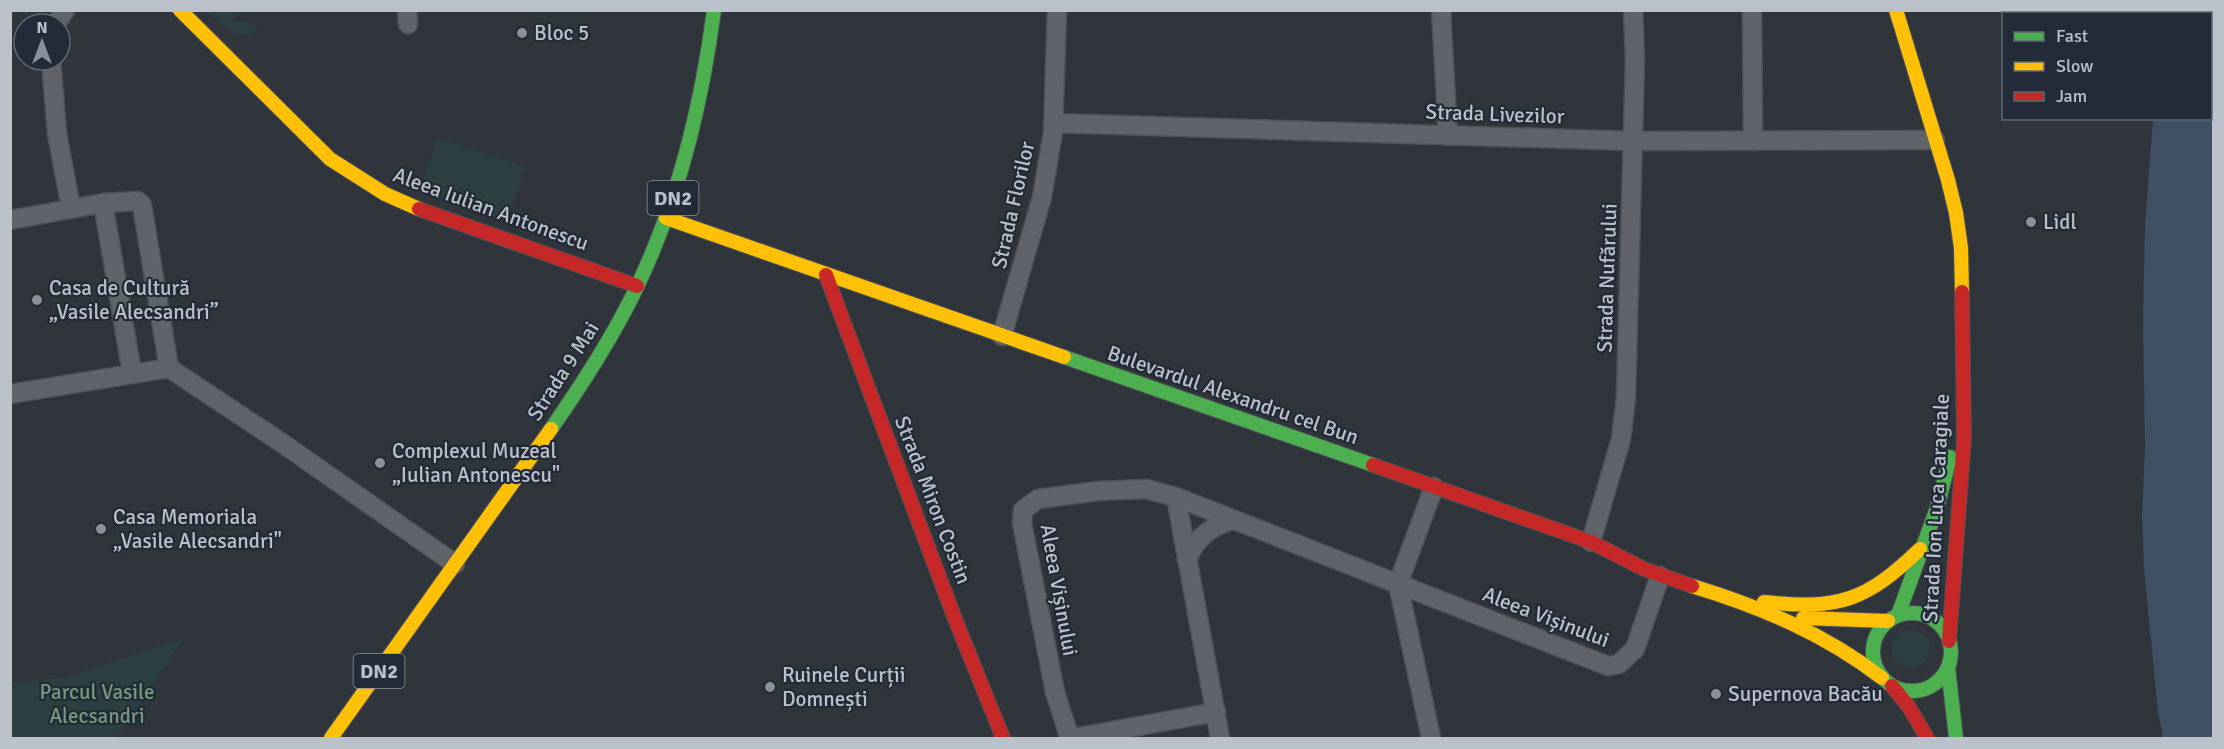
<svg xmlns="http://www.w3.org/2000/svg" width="2224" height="749" font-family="Signika,sans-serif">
<rect width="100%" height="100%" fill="#2f353b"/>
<g fill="#2c4042">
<polygon points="206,11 239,11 232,21 251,22 258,32 237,36"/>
<polygon points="438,138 525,167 506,221 420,192"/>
<circle cx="1911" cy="649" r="19"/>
<polygon points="184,638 116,738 11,738 11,683 65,678"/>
</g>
<polygon fill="#3f5065" points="2158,11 2213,11 2213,738 2163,738 2158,712 2144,568 2142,516 2145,445 2143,320 2145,225 2153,119 2210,118 2210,14 2158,13"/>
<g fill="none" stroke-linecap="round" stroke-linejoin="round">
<g stroke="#4d5156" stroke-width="21">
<g id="street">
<polyline points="407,10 408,24"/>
<polyline points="1441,10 1448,136"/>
<polyline points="1752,10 1753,141"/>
<polyline points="56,24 65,10"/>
<polyline points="51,60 57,134 71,208"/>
<polyline points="1053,123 1633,141 1935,140"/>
<polyline points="103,203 132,373"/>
<polyline points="10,220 103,203 138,201 142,205 169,368"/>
<polyline points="1002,336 1042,197 1053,132 1057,10"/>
<polyline points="10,394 169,368 282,443 455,564"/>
<polyline points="1176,497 1220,738"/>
<polyline points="1591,542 1621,439 1626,397 1635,58 1633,10"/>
<path d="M1187 559C1197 537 1211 526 1233 520"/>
<polyline points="1216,712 1079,737 1069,736 1055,692 1022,523 1023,510 1038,499 1098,491 1146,489 1176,497 1608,666 1619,664 1635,649 1660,576"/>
<polyline points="1431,738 1398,584 1434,487"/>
</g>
</g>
<g stroke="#4d5156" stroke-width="16">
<g id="fast">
<polyline points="1064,357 1373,465"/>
<path d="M551 429C581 386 609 343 632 297 677 207 701 110 714 10"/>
<circle cx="1912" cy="652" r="39"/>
<polyline points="1898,615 1937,508 1950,457"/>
<polyline points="1948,667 1956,738"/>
</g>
</g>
<g stroke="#4d5156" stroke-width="16">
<g id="slow">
<polyline points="180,10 330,159 385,194 419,209"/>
<polyline points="1896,10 1948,180 1956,213 1961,248 1962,292"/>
<polyline points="666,218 1064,357"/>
<path d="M1692 586C1761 607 1825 634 1882 678"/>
<path d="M1764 602C1839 610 1866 601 1920 549"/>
<polyline points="1803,618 1888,621"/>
<polyline points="331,738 551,429"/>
</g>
</g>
<g stroke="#4d5156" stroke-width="16">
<g id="jam">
<polyline points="419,209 637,286"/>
<polyline points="826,275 955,619 1003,738"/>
<polyline points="1373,465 1591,542 1644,569 1692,586"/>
<polyline points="1949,641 1964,439 1962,292"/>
<polyline points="1892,686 1909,707 1927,738"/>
</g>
</g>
<use href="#street" stroke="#606369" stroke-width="18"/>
<use href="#fast" stroke="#4caf50" stroke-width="14"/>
<use href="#slow" stroke="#ffc107" stroke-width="14"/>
<use href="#jam" stroke="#c62828" stroke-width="14"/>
</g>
<g fill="#8a9099" stroke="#222b37" stroke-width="2">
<circle cx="522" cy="33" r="6"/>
<circle cx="2031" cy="222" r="6"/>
<circle cx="37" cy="300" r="6"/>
<circle cx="380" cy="463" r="6"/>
<circle cx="101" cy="529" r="6"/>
<circle cx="770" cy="687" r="6"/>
<circle cx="1716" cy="694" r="6"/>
</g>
<g text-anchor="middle" stroke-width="4.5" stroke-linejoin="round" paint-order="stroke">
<g fill="#222b37" stroke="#8d949f" stroke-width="1.5">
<rect x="647.5" y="181" width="51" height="34" rx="4.5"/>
<rect x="353.5" y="654" width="51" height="34" rx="4.5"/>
</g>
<g font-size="20" font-weight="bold" fill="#bbc1cb">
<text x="673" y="205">DN2</text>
<text x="379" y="678">DN2</text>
</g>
<g font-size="21" fill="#bbc1cb" stroke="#222b37" text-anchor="start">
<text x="534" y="40">Bloc 5</text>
<text x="2043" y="229">Lidl</text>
<text x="49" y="295">Casa de Cultură<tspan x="49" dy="24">„Vasile Alecsandri”</tspan></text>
<text x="392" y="458">Complexul Muzeal<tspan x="392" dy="24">„Iulian Antonescu"</tspan></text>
<text x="113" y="524">Casa Memoriala<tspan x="113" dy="24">„Vasile Alecsandri"</tspan></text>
<text x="782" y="682">Ruinele Curții<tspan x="782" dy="24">Domnești</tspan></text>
<text x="1728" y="701">Supernova Bacău</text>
</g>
<g font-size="21" fill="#bbc1cb" stroke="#222b37">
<text transform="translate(1495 114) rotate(2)" y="7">Strada Livezilor</text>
<text transform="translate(1013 205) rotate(-77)" y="7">Strada Florilor</text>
<text transform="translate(491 209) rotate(20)" y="7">Aleea Iulian Antonescu</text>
<text transform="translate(1607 278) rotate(-88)" y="7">Strada Nufărului</text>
<text transform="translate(563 371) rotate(-57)" y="7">Strada 9 Mai</text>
<text transform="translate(1233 395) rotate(19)" y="7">Bulevardul Alexandru cel Bun</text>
<text transform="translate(933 500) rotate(69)" y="7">Strada Miron Costin</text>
<text transform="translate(1936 508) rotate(-87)" y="7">Strada Ion Luca Caragiale</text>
<text transform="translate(1059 590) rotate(80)" y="7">Aleea Vișinului</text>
<text transform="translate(1546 617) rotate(21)" y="7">Aleea Vișinului</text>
</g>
<g font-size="21" fill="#749a7c" stroke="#222b37">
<text x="97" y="699">Parcul Vasile<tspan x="97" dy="24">Alecsandri</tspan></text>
</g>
</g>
<rect width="2224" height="749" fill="none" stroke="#bbc1cb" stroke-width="24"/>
<rect x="2002" y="12" width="210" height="108" fill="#222b37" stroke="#5f6772" stroke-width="1.5"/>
<rect x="2014" y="32" width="30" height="9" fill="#4caf50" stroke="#5f6772" stroke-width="1.5"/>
<text x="2056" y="42" font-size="18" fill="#bbc1cb">Fast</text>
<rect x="2014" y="62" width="30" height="9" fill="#ffc107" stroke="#5f6772" stroke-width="1.5"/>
<text x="2056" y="72" font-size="18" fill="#bbc1cb">Slow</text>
<rect x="2014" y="92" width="30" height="9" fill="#c62828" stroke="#5f6772" stroke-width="1.5"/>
<text x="2056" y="102" font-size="18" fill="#bbc1cb">Jam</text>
<g transform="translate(42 42)"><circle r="28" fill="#222b37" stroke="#5f6772" stroke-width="1.5"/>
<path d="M0-4.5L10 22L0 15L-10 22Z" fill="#8a9099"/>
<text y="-9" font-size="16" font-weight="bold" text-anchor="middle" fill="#bbc1cb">N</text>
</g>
</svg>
